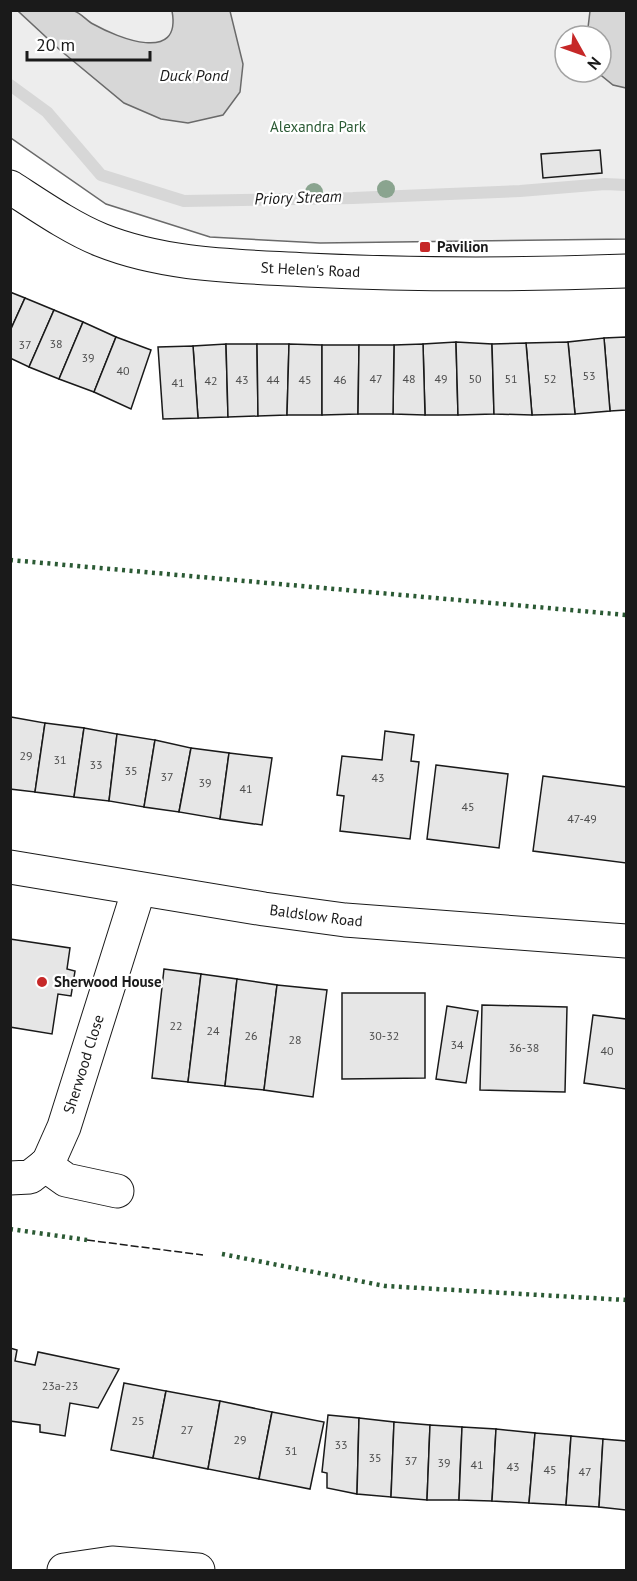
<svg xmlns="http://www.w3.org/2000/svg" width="637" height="1581" font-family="'PT Sans',sans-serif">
<rect width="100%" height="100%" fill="#fff"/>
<path fill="#ededed" stroke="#6a6a6a" stroke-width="1.5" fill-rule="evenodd" d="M10 11H626V239L320 243 210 237 106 204 11 138ZM565 36H601V72H565Z"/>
<g fill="#d7d7d7" stroke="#6a6a6a" stroke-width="1.5">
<path d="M18 11C29 10 66 8 74 11 81 13 87 21 93 24 118 38 182 64 172 11H230L243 64 240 92 223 115 188 123 161 119 124 103 60 50Z"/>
<polygon points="590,11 626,11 626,88 613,85 597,72 601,72 601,36 587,36"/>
</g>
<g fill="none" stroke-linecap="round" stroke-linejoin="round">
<polyline stroke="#d7d7d7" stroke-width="12" points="10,85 47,112 101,175 184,201 353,198 520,191 605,184 626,185"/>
</g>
<g fill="#e6e6e6" stroke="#1a1a1a" stroke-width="1.5">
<polygon points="600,150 602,173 543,178 541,154"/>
<polygon points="10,292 25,298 10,331"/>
<polygon points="25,298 54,310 29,367 10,358 10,331"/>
<polygon points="54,310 83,322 59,379 29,367"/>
<polygon points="83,322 116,337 94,392 59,379"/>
<polygon points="116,337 151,350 131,409 94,392"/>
<polygon points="626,337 626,410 610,411 604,338"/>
<polygon points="604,338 610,411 575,414 568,342"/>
<polygon points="456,342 458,415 425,415 423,344"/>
<polygon points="456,342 492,344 494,414 458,415"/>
<polygon points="568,342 575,414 532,415 526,343"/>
<polygon points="526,343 532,415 494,414 492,344"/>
<polygon points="226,344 228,417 198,418 193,346"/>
<polygon points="226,344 257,344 258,416 228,417"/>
<polygon points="257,344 289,344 287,415 258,416"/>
<polygon points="289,344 322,345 322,415 287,415"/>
<polygon points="423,344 425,415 393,414 394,345"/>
<polygon points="322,345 359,345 358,414 322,415"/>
<polygon points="359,345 394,345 393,414 358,414"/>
<polygon points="193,346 198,418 163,419 158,347"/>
<polygon points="11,717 45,723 35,792 10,789"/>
<polygon points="45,723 84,728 74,797 35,792"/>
<polygon points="84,728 117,734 109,801 74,797"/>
<polygon points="385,731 414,735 411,761 419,762 410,839 340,831 344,796 337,795 342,756 382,760"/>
<polygon points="117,734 155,740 144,807 109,801"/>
<polygon points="155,740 191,748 179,812 144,807"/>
<polygon points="191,748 229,753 220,819 179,812"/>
<polygon points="229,753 272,758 262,825 220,819"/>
<polygon points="436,765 508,774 499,848 427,839"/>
<polygon points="543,776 626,787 626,863 533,851"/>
<polygon points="10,939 70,948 67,969 75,971 71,996 58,994 52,1034 10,1027"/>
<polygon points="164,969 201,974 188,1082 152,1078"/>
<polygon points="201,974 237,979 225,1086 188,1082"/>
<polygon points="237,979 277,985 264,1090 225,1086"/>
<polygon points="277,985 327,990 313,1097 264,1090"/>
<polygon points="342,993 425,993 425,1078 342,1079"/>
<polygon points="482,1005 567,1007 565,1092 480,1090"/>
<polygon points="447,1006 478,1011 466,1083 436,1079"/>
<polygon points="593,1015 626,1019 626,1089 584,1083"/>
<polygon points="10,1348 17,1350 15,1361 35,1365 38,1352 119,1369 98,1408 70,1403 65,1436 40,1432 40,1425 10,1421"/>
<polygon points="124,1383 166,1391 153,1458 111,1450"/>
<polygon points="166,1391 220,1401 208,1469 153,1458"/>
<polygon points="220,1401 272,1412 259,1479 208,1469"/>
<polygon points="272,1412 324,1422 310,1489 259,1479"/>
<polygon points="328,1415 359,1418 357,1494 327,1488 327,1473 322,1472"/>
<polygon points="359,1418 394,1422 391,1497 357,1494"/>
<polygon points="394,1422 430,1425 427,1500 391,1497"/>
<polygon points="430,1425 462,1427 459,1500 427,1500"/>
<polygon points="462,1427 496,1429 492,1501 459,1500"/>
<polygon points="496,1429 535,1433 529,1503 492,1501"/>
<polygon points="535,1433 571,1436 566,1505 529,1503"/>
<polygon points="571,1436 603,1439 599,1507 566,1505"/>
<polygon points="603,1439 626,1441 626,1510 599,1507"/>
</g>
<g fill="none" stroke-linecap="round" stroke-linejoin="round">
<g stroke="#1a1a1a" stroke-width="35">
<g id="minor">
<path id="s1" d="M10 867 264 909 345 920 626 941"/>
<polyline points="45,1165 66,1180 117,1191"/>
<path id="s2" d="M10 1178 30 1177 48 1163 64 1127 139 889"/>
<polyline points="64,1570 112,1563 198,1570"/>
</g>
</g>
<g stroke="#1a1a1a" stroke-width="35">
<g id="major">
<path id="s3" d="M10 187C38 205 71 228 101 240 166 266 238 266 307 270 414 275 520 275 626 271"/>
</g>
</g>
<use href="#minor" stroke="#fff" stroke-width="33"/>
<use href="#major" stroke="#fff" stroke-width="33"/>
<g stroke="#2b5a34" stroke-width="4.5" stroke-dasharray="3 4.5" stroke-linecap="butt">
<polyline points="10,560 626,615"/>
<polyline points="10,1229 87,1240"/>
<polyline points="222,1254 385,1286 626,1300"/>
</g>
<polyline stroke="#1a1a1a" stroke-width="1.5" stroke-dasharray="8 3" stroke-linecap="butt" points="87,1240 203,1255"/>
</g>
<g fill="#8aa48f">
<circle cx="386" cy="189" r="9"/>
<circle cx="314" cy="192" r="9"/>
</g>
<g fill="#c62828" stroke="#fff" stroke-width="2">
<rect x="419" y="241" width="12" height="12" rx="3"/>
<circle cx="42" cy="982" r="6"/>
</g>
<g text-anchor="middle" stroke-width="4.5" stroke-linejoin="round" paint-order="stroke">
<g font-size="12" fill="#4d4d4d">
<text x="56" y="348">38</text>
<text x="25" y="349">37</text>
<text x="88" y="362">39</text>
<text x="123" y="375">40</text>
<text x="589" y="380">53</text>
<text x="376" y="383">47</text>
<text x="409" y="383">48</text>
<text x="441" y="383">49</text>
<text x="475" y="383">50</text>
<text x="511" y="383">51</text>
<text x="550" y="383">52</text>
<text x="242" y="384">43</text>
<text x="273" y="384">44</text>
<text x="305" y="384">45</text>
<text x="340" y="384">46</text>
<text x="211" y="385">42</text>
<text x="178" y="387">41</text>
<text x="26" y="760">29</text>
<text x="60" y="764">31</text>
<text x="96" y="769">33</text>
<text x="131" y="775">35</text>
<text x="167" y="781">37</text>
<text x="378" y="782">43</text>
<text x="205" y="787">39</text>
<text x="246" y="793">41</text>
<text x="468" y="811">45</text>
<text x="582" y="823">47-49</text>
<text x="176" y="1030">22</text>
<text x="213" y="1035">24</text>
<text x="251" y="1040">26</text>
<text x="384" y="1040">30-32</text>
<text x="295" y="1044">28</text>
<text x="457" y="1049">34</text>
<text x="524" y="1052">36-38</text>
<text x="607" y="1055">40</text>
<text x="60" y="1390">23a-23</text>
<text x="138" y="1425">25</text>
<text x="187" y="1434">27</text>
<text x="240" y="1444">29</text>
<text x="341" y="1449">33</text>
<text x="291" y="1455">31</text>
<text x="375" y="1462">35</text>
<text x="411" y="1465">37</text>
<text x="444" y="1467">39</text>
<text x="477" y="1469">41</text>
<text x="513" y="1471">43</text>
<text x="550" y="1474">45</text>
<text x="585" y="1476">47</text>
</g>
<g font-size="15" fill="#2b5a34" stroke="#fff">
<text x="318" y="132">Alexandra Park</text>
</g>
<g font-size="15" font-weight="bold" fill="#1a1a1a" stroke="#fff" text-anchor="start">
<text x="437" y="252">Pavilion</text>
<text x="54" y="987">Sherwood House</text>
</g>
<g font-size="15" fill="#1a1a1a" stroke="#fff">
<text dy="5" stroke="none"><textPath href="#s3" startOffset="318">St Helen's Road</textPath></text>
<text dy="5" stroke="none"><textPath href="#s1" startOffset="310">Baldslow Road</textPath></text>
<text dy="5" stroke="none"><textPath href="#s2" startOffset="148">Sherwood Close</textPath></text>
</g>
<g font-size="16" font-style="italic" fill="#1a1a1a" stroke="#fff">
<text x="194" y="81">Duck Pond</text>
<text transform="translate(298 197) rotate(-2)" y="6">Priory Stream</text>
</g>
</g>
<rect width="637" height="1581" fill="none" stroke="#1a1a1a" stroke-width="24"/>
<g transform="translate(583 54) rotate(130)"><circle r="28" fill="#ffffff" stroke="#a3a3a3" stroke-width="1.5"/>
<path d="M0-4.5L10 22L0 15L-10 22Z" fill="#c62828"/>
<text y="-9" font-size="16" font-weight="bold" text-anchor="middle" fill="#1a1a1a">N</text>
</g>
<path d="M27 51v9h123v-9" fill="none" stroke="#1a1a1a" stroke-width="3"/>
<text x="36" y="51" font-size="18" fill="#1a1a1a" stroke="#ffffff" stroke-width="4.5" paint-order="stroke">20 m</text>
</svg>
